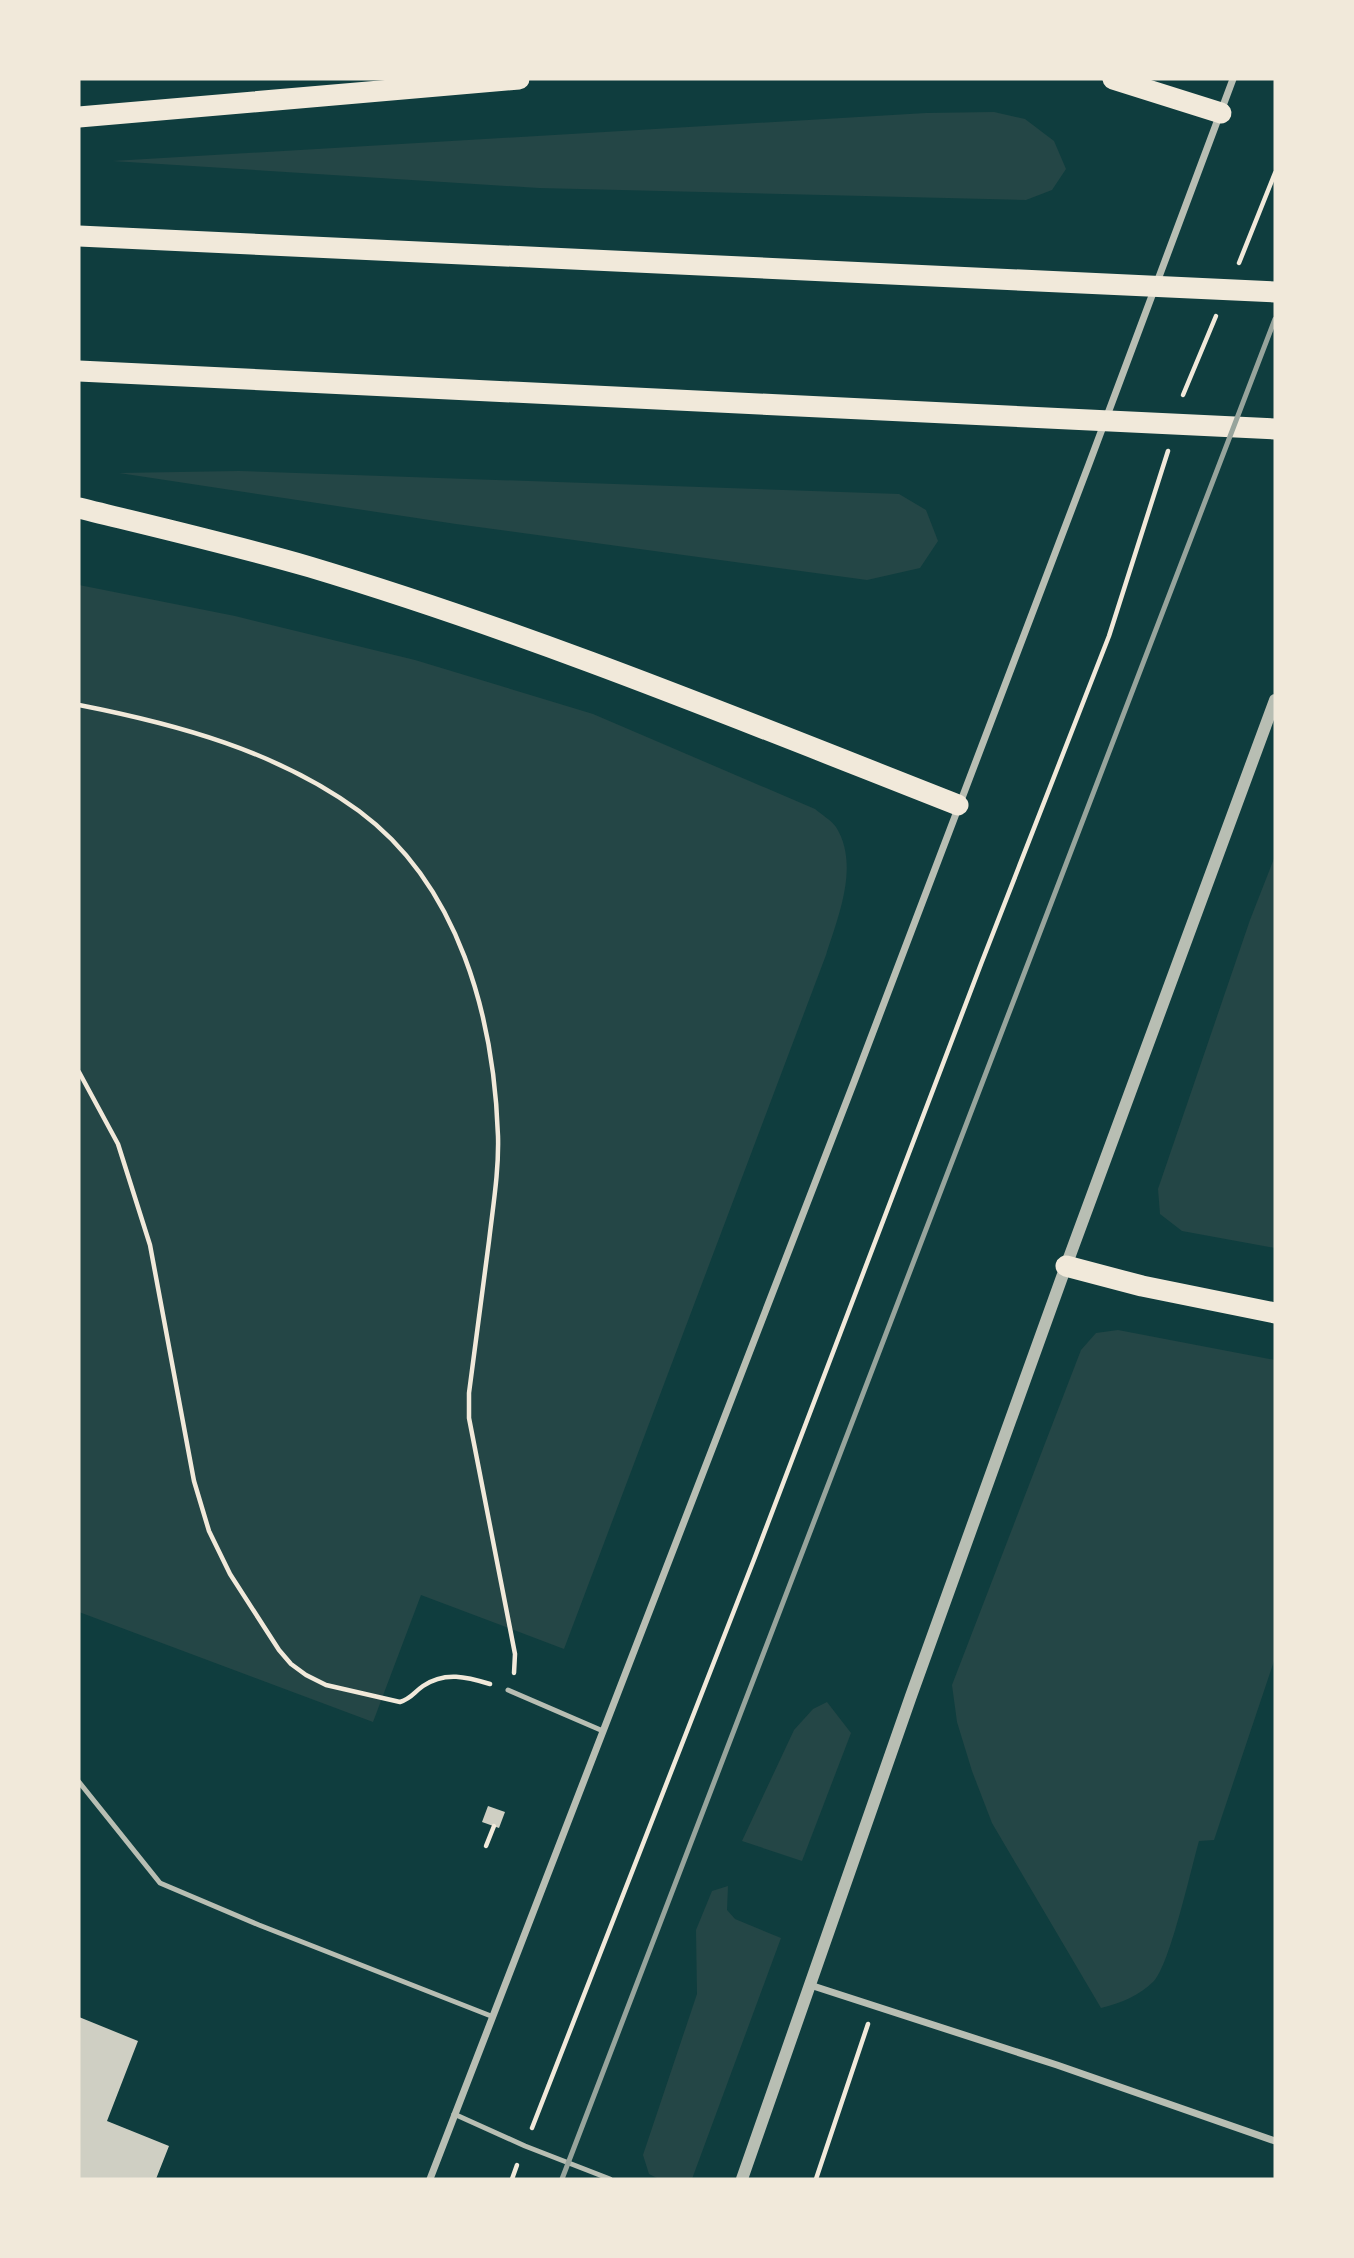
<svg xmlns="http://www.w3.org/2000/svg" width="1354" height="2258" font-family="'Noto Serif',serif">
<rect width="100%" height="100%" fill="#0f3d3e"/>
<g fill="#244646">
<polygon points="994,112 1025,119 1054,141 1066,169 1052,190 1026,200 539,188 112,161 926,113"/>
<polygon points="239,471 899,494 926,510 938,541 920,568 867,580 456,524 119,473"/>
<path d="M79 585 235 616 415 660 593 714 815 809C822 815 831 820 836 827 860 865 838 917 826 955L564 1649 421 1595 373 1722 79 1612Z"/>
<polygon points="1275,856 1275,1248 1182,1231 1160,1214 1158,1189 1250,920"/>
<path d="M1118 1330 1275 1360V1658L1214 1840 1199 1841C1191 1869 1170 1964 1154 1981 1139 1996 1121 2003 1101 2008L992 1823 972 1771 957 1722 952 1685 1081 1350 1096 1333Z"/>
<polygon points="827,1702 851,1733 802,1861 742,1841 794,1730 813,1709"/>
<polygon points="728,1886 727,1910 735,1919 781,1938 692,2179 659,2179 649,2174 643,2155 697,1994 696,1930 712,1891"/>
</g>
<g fill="#cfcfc3">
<polygon points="488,1806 505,1812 499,1828 482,1822"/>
<polygon points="79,2017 138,2041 107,2121 169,2146 156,2179 79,2179"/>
</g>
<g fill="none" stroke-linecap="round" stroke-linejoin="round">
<g stroke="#f1e9da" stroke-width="4.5">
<polyline points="1239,263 1275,173"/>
<polyline points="1183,395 1216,316"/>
<path d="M79 705C176 724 277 751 359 811 459 885 494 1017 498 1136 499 1171 493 1206 489 1241 482 1292 476 1343 469 1393V1418L515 1654 514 1673"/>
<path d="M79 1072 118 1144 150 1245 194 1481 209 1531 230 1574 279 1650 291 1664 306 1675 326 1685 400 1702C412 1698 413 1693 423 1686 445 1671 467 1677 490 1684"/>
<polyline points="486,1846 494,1826"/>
<polyline points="532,2128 755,1557 981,964 1109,636 1168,451"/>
<polyline points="512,2179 517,2165"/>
<polyline points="816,2179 868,2024"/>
</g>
<g stroke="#b8beb3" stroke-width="5">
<polyline points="508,1690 603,1731"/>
<polyline points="79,1782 160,1883 259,1925 491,2016"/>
<polyline points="454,2114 525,2146 610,2179"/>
</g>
<g stroke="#b8beb3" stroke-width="7">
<polyline points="810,1985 1057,2065 1275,2141"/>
<polyline points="430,2179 854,1082 1089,464 1233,79"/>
</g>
<polyline stroke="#b8beb3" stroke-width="12" points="742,2179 911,1696 1066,1266 1275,700"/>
<g stroke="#f1e9da" stroke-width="21">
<polyline points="1113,79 1221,113"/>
<polyline points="79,117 519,79"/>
<polyline points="79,236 1275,292"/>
<polyline points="79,371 1275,429"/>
<path d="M79 508C156 527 234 545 310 567 530 633 744 721 958 805"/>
<polyline points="1066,1266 1142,1286 1275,1313"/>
</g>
<polyline stroke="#97a49c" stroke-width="5" points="562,2179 1275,319"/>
</g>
<rect width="1354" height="2258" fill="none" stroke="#f1e9da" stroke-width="161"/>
</svg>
